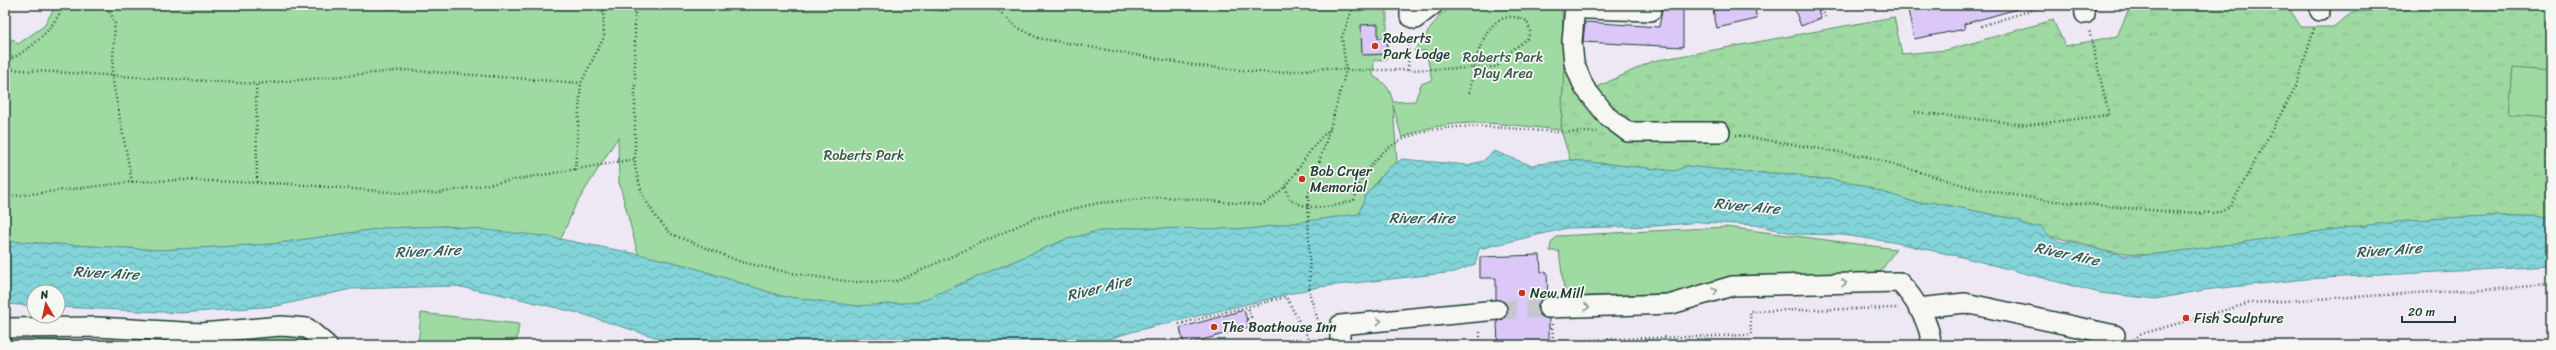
<svg xmlns="http://www.w3.org/2000/svg" width="2556" height="350" font-family="Sriracha,sans-serif">
<defs>
<pattern id="grass-tufts" width="24" height="20" patternUnits="userSpaceOnUse"><rect width="24" height="20" fill="#9edaa1"/><path d="M3 7l-1-3M5 7V3M7 7l1-3M15 17l-1-3M17 17v-4M19 17l1-3" fill="none" stroke="#88bc8b"/></pattern>
<pattern id="water-waves" width="16" height="10" patternUnits="userSpaceOnUse"><rect width="16" height="10" fill="#82d4d9"/><path d="M0 5q4-4 8 0t8 0" fill="none" stroke="#6aadb1"/></pattern>
</defs>
<rect width="100%" height="100%" fill="#eee8f4"/>
<filter id="ink" filterUnits="userSpaceOnUse"><feTurbulence type="fractalNoise" baseFrequency=".025" numOctaves="2"/><feDisplacementMap in="SourceGraphic" scale="8" xChannelSelector="R" yChannelSelector="G"/><feConvolveMatrix kernelMatrix="1 2 1 2 8 2 1 2 1" color-interpolation-filters="sRGB"/></filter>
<g filter="url(#ink)">
<path fill="url(#grass-tufts)" stroke="#5e8c6a" d="M2131 5H2287L2301 27H2333L2353 12 2435 8 2438 5H2551V217C2417 210 2283 239 2150 255L2103 251 2089 245 2048 236 2041 226 2029 227 2019 220 1932 202 1917 203 1854 183 1828 179H1810L1797 174 1741 172 1687 166 1675 171 1570 160 1561 130 1564 64 1578 96 1653 61 1894 17 1902 54 1947 50 2053 20 2065 46 2117 36Z"/>
<g fill="#9edaa1" stroke="#5e8c6a">
<path d="M56 5H1387V59L1374 60 1373 76C1386 83 1390 89 1393 102L1415 101 1421 84 1432 80 1426 51H1414L1441 14 1455 5H1562L1564 64 1561 130C1510 125 1449 114 1402 138L1393 105 1397 162C1379 175 1366 193 1359 214L1249 229 1128 228 1094 232 1064 240 918 302 891 305 857 306 781 296 685 265 638 254 619 182 618 137 575 206 561 239 446 226 384 228 272 244 160 250 5 241V44L13 39 18 44 44 26Z"/>
<polygon points="2513,68 2551,71 2551,117 2509,114"/>
<polygon points="1726,227 1896,249 1881,271 1870,273 1732,277 1706,292 1565,297 1559,251 1550,251 1551,243 1557,236"/>
<polygon points="421,313 519,324 516,345 418,345"/>
<polygon points="300,332 315,345 217,345 248,336"/>
<polygon points="34,339 188,345 32,345"/>
</g>
<path fill="url(#water-waves)" stroke="#5a9897" d="M1494 151 1530 165 1570 160 1675 171 1687 166 1741 172 1797 174 1810 179H1828L1854 183 1917 203 1932 202 2019 220 2029 227 2041 226 2048 236 2061 242H2074L2103 251 2124 255H2150C2282 239 2417 210 2551 217V266L2306 279 2204 290 2156 299 2100 293 1962 257 1892 242 1841 235 1796 234 1755 225 1700 222 1657 226 1567 228 1479 249 1475 264 1455 272 1318 287 1135 331 1089 345H680L582 314 499 294 455 286 351 289 277 306 181 313 58 307V292H34V306L5 304V241L160 250 272 244 384 228 446 226 544 236 638 254 685 265 781 296 857 306 918 302 1064 240 1094 232 1128 228 1249 229 1359 214 1365 196 1389 168 1402 159 1467 165 1483 161Z"/>
<g fill="#dbc7f8" stroke="#1f3d34">
<polygon points="1663,5 1683,5 1683,47 1583,42 1585,22 1659,27"/>
<polygon points="1737,5 1754,5 1757,19 1717,28 1713,10"/>
<polygon points="1793,5 1816,5 1821,18 1801,26"/>
<polygon points="1907,5 2017,5 2017,9 1964,24 1965,29 1914,39"/>
<polygon points="1378,24 1378,38 1387,37 1387,54 1362,55 1361,25"/>
<polygon points="1540,255 1541,272 1547,272 1548,297 1539,302 1537,309 1542,317 1549,319 1549,345 1498,345 1497,321 1504,319 1508,309 1506,303 1496,299 1496,278 1480,278 1480,257"/>
<polygon points="1244,310 1249,327 1184,345 1180,328"/>
</g>
<g fill="none" stroke-linecap="round" stroke-linejoin="round">
<polyline stroke="#c5c6ce" stroke-width="19" stroke-dasharray="19 10" stroke-linecap="butt" points="1497,310 1548,308"/>
<g stroke="#1f3d34" stroke-width="22">
<g id="minor">
<polyline points="1410,5 1410,16 1415,19 1433,5"/>
<polyline points="1575,5 1572,42 1574,63 1584,87 1608,117 1628,132 1720,132"/>
<polyline points="1586,5 1586,9 1651,11 1652,5"/>
<polyline points="2084,5 2085,14"/>
<polyline points="2320,11 2320,5"/>
<path d="M1548 308 1672 304 1732 286 1899 282C1914 297 1931 324 1931 345"/>
<polyline points="1918,308 1965,303 2115,335"/>
<polyline points="5,328 97,327 201,333 281,326 307,328 327,345"/>
<polyline points="1340,345 1340,325 1497,310"/>
</g>
</g>
<g stroke="#1f3d34" stroke-width="2.5" stroke-dasharray="1 3" stroke-linecap="butt">
<polyline points="106,5 115,22 112,77 132,182"/>
<polyline points="379,5 390,9 412,5"/>
<path d="M635 5V167L642 194 656 217 671 234 741 262 791 273 852 282 898 281 1035 218 1098 203 1164 197 1261 205C1295 188 1301 154 1330 129"/>
<polyline points="757,5 795,5"/>
<path d="M923 5C939 14 953 11 970 5"/>
<polyline points="993,5 1015,26 1038,38 1199,66 1271,73 1327,68 1346,70 1342,37 1354,5"/>
<polyline points="1821,5 1825,17"/>
<polyline points="1981,26 2048,5"/>
<path d="M5 61C30 52 53 29 64 5"/>
<polyline points="5,69 256,84"/>
<polyline points="1408,70 1409,35"/>
<polyline points="1915,112 2028,125 2109,115 2089,30"/>
<polyline points="1736,135 1869,157 1973,188 2044,200 2171,212 2215,213 2230,207 2297,84 2315,26"/>
<polyline points="575,170 581,83 604,37 603,5"/>
<polyline points="257,182 256,84 406,70 581,83"/>
<path d="M1285 187 1290 200C1310 211 1333 208 1354 200 1381 110 1473 126 1545 131 1563 133 1580 132 1597 132"/>
<path d="M1308 196 1330 129 1346 70H1408L1497 67 1507 54 1528 38 1530 31 1527 21C1483 0 1474 67 1469 94"/>
<polyline points="5,197 132,182 180,180 292,184 403,193 438,193 635,159"/>
<polyline points="1310,295 1320,327"/>
<polyline points="1247,319 1251,317 1248,307"/>
<polyline points="1179,324 1286,297 1312,345"/>
<polyline points="1552,324 1553,341 1751,335 1750,311 1899,308"/>
<polyline points="1553,341 1553,345"/>
<polyline points="2131,342 2141,334 2250,303 2551,285"/>
<polyline points="1480,345 1480,329"/>
</g>
<use href="#minor" stroke="#f6f6f2" stroke-width="19"/>
<polyline stroke="#1f3d34" stroke-width="2.5" stroke-dasharray="1 3" stroke-linecap="butt" points="1308,196 1310,295"/>
</g>
<defs><path id="oneway-chevron" d="M-2-3.5L2.5 0L-2 3.5" fill="none" stroke-width="1.6" stroke-linecap="round" stroke-linejoin="round"/></defs>
<g stroke="#8a9a93">
<use href="#oneway-chevron" transform="translate(1844 283) rotate(-2)"/>
<use href="#oneway-chevron" transform="translate(1715 291) rotate(-16)"/>
<use href="#oneway-chevron" transform="translate(1587 307) rotate(-2)"/>
<use href="#oneway-chevron" transform="translate(1379 321) rotate(-6)"/>
</g>
</g>
<g fill="#c8321e" stroke="#f6f6f2" stroke-width="1.5">
<circle cx="1375" cy="46" r="4"/>
<circle cx="1302" cy="179" r="4"/>
<circle cx="1522" cy="293" r="4"/>
<circle cx="2186" cy="318" r="4"/>
<circle cx="1214" cy="327" r="4"/>
</g>
<g text-anchor="middle" stroke-width="3.5" stroke-linejoin="round" paint-order="stroke">
<g font-size="14" fill="#1f3d34" stroke="#f6f6f2" text-anchor="start">
<text x="1383" y="43">Roberts<tspan x="1383" dy="16">Park Lodge</tspan></text>
<text x="1310" y="176">Bob Cryer<tspan x="1310" dy="16">Memorial</tspan></text>
<text x="1530" y="298">New Mill</text>
<text x="2194" y="323">Fish Sculpture</text>
<text x="1222" y="332">The Boathouse Inn</text>
</g>
<g font-size="14" fill="#385c4a" stroke="#f6f6f2">
<text x="1503" y="62">Roberts Park<tspan x="1503" dy="16">Play Area</tspan></text>
<text x="864" y="160">Roberts Park</text>
</g>
<g font-size="15" font-style="italic" fill="#335b55" stroke="#f6f6f2">
<text transform="translate(1747 206) rotate(5)" y="5">River Aire</text>
<text x="1422" y="223">River Aire</text>
<text transform="translate(2389 250) rotate(-4)" y="5">River Aire</text>
<text transform="translate(428 251) rotate(-2)" y="5">River Aire</text>
<text transform="translate(2067 254) rotate(12)" y="5">River Aire</text>
<text transform="translate(106 273) rotate(3)" y="5">River Aire</text>
<text transform="translate(1099 288) rotate(-14)" y="5">River Aire</text>
</g>
</g>
<rect width="2556" height="350" fill="none" stroke="#f6f6f2" stroke-width="20"/>
<rect x="10" y="10" width="2536" height="330" fill="none" stroke="#1f3d34" stroke-width="1.5" filter="url(#ink)"/>
<g transform="translate(46 304) rotate(351)"><circle r="19" fill="#f6f6f2" stroke="#a0aca6"/>
<path d="M0-3L7 15L0 10L-7 15Z" fill="#c8321e"/>
<text y="-6" font-size="11" font-weight="bold" text-anchor="middle" fill="#1f3d34">N</text>
</g>
<path d="M2402 316v6h53v-6" fill="none" stroke="#1f3d34" stroke-width="2"/>
<text x="2408" y="316" font-size="12" fill="#1f3d34" stroke="#f6f6f2" stroke-width="3" paint-order="stroke">20 m</text>
</svg>
